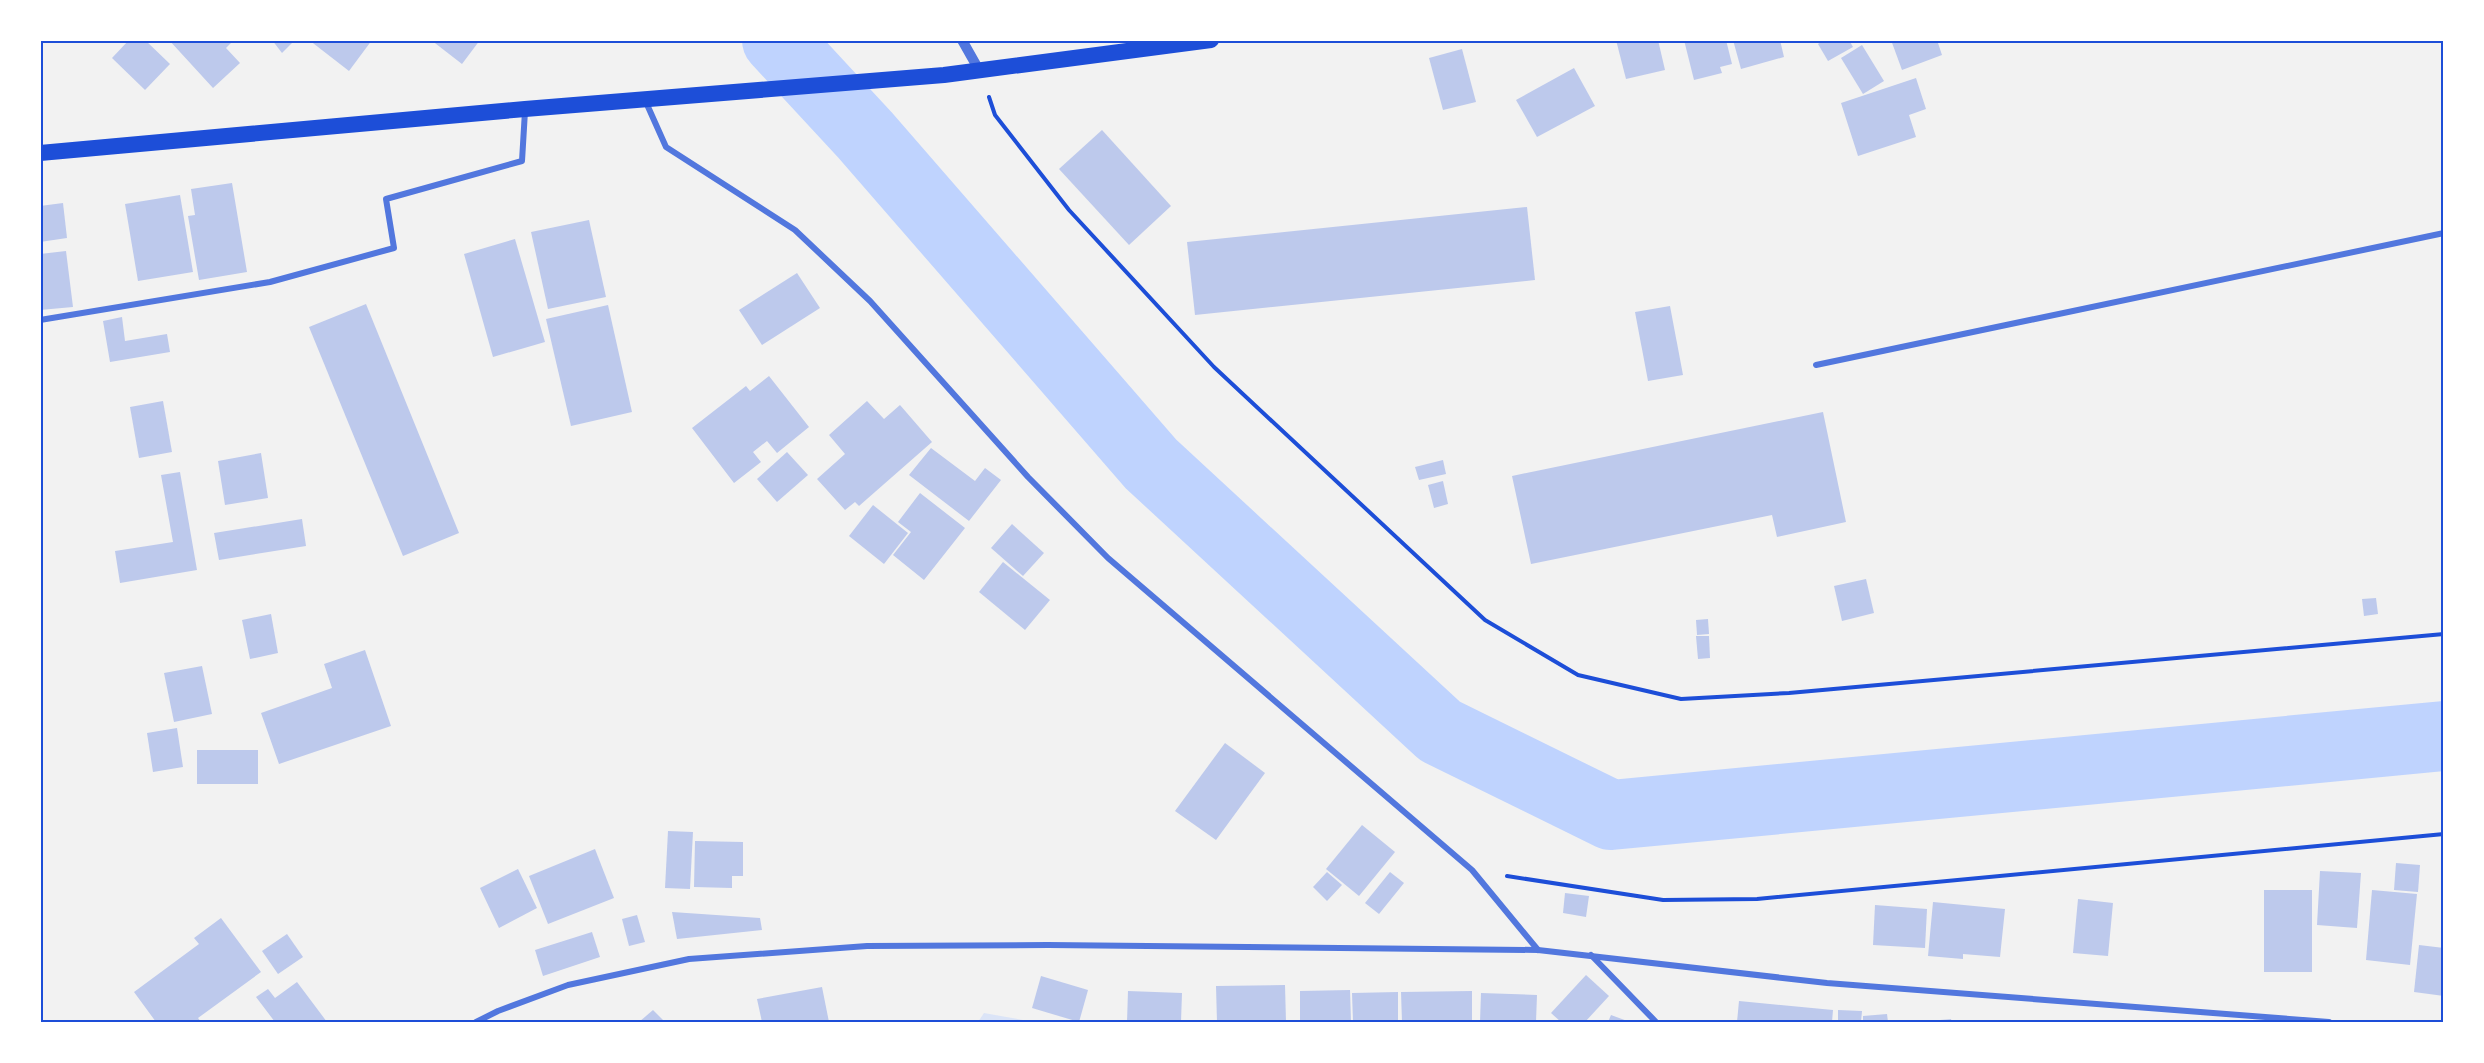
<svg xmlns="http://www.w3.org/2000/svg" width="2484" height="1063" font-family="Arial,sans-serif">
<rect width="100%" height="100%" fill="#f2f2f2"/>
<polygon fill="#dbe4f7" points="984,1013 1034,1022 978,1022"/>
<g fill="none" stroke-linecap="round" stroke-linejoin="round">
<polyline stroke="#bfd3fe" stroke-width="70" points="777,40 865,135 1151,464 1440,731 1611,815 2444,736"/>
</g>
<g fill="#bdc9ec">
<polygon points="129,40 145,40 170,64 145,90 112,58"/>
<polygon points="169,40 234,40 226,48 240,63 213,88"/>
<polygon points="272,40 295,40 282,53"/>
<polygon points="309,40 372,40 349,71"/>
<polygon points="431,40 480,40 462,64"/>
<polygon points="1616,40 1658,40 1665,70 1626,79"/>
<polygon points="1684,40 1726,40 1732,64 1720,67 1722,73 1694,80"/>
<polygon points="1733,40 1780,40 1784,57 1741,69"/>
<polygon points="1823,40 1849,40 1853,47 1828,61 1818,44"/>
<polygon points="1891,40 1937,40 1942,55 1902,70"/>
<polygon points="1862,45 1884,81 1863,94 1841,58"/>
<polygon points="1462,49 1476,102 1443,110 1429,58"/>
<polygon points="1574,68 1595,106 1537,137 1516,100"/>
<polygon points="1916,78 1926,109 1909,115 1916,137 1858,156 1841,103"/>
<polygon points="1102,130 1171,206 1129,245 1059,169"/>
<polygon points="232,183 247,272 199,280 188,216 195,215 191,189"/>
<polygon points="180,195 193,272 138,281 125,204"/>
<polygon points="63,203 67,238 40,242 40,206"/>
<polygon points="1527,207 1535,280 1195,315 1187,242"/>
<polygon points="589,220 606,297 548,309 531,232"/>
<polygon points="515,239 545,342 493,357 464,254"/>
<polygon points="66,251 73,307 40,310 40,254"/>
<polygon points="797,273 820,308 762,345 739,310"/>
<polygon points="366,304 459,533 403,556 309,327"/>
<polygon points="608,305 632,412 571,426 546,319"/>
<polygon points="1670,306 1683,375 1648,381 1635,312"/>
<polygon points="122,317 125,341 167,334 170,352 110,362 103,321"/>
<polygon points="769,376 809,427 777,453 767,441 753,452 761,462 734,483 692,428 746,386 750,391"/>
<polygon points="163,401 172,452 139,458 130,407"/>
<polygon points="867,401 884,419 900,405 932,442 859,506 855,502 845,510 817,479 845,454 829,435"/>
<polygon points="1823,412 1846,522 1777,537 1772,515 1531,564 1512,476"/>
<polygon points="931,448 975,481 985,468 1001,480 969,521 909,475"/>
<polygon points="787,452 808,475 777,502 757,479"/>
<polygon points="261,453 268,498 225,505 218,461"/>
<polygon points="1443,460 1446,474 1419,480 1415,467"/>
<polygon points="180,472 197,570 120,583 115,551 173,542 161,475"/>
<polygon points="1443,481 1448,504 1434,508 1428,485"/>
<polygon points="920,493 965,528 924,580 893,555 911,532 898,522"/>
<polygon points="873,505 908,533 884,564 849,536"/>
<polygon points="302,519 306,546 219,560 214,533"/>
<polygon points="1012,524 1044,553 1023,576 991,548"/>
<polygon points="1003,562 1050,600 1025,630 979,592"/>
<polygon points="1866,579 1874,613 1842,621 1834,586"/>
<polygon points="2376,598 2378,614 2364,616 2362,599"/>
<polygon points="271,614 278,653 250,659 242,620"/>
<polygon points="1708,619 1709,634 1697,635 1696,620"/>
<polygon points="1696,636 1709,636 1710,658 1698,659"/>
<polygon points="365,650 391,726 279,764 261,713 332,688 324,664"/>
<polygon points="202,666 212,714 174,722 164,673"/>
<polygon points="177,728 183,767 153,772 147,733"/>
<polygon points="1225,743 1265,773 1216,840 1175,811"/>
<rect x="197" y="750" width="61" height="34"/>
<polygon points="1362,825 1395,852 1359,896 1326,869"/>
<polygon points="668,831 693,832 690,889 665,888"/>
<polygon points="695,841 743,842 743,876 732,876 732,888 694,887"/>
<polygon points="595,849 614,898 548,924 529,876"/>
<polygon points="2396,863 2420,865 2418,892 2394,890"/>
<polygon points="518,869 537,908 499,928 480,888"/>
<polygon points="2320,871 2361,873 2357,928 2317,925"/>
<polygon points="1327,872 1342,885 1327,901 1313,887"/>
<polygon points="1390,872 1404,883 1379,914 1365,903"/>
<rect x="2264" y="890" width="48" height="82"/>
<polygon points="2372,890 2417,894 2410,965 2366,960"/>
<polygon points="1565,893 1589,896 1586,917 1563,913"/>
<polygon points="2078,899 2113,903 2108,956 2073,953"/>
<polygon points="1933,902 2005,909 2000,957 1963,954 1963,959 1928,956"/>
<polygon points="1875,905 1927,909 1925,948 1873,945"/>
<polygon points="672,912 760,918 762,930 677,939"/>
<polygon points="637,915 645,942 629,946 622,919"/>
<polygon points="221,918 261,972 198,1018 201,1022 156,1022 134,992 199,944 194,938"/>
<polygon points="592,932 600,957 543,976 535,950"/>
<polygon points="287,934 303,957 278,974 262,951"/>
<polygon points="2419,945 2444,948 2444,996 2414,992"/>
<polygon points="1586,975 1609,996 1585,1022 1561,1022 1551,1013"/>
<polygon points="1041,976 1088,990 1079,1022 1032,1008"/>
<polygon points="297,982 327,1022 275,1022 256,997 268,989 275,998"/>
<polygon points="1285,985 1286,1022 1217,1022 1216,986"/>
<polygon points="822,987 829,1022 762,1022 757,999"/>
<polygon points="1350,990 1351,1022 1300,1022 1300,991"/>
<polygon points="1128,991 1182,993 1181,1022 1127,1022"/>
<polygon points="1472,991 1472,1020 1402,1022 1401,992"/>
<polygon points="1398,992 1398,1022 1353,1022 1352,993"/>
<polygon points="1481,993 1537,995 1536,1022 1480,1022"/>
<polygon points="1739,1001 1833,1010 1832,1022 1737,1022"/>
<polygon points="653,1010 665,1022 639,1022"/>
<polygon points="1838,1010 1862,1011 1861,1022 1838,1022"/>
<polygon points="1887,1014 1888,1022 1863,1022 1863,1016"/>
<polygon points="1611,1015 1630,1022 1608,1022"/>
<polygon points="1951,1019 1952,1022 1929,1022 1929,1021"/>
</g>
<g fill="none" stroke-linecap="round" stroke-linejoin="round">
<g stroke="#1d4ed8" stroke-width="4">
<polyline points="989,97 995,115 1069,210 1214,367 1485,620 1578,675 1681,699 1789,693 2444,634"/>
<polyline points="1507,876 1663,900 1757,899 2444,834"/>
</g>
<g stroke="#5277de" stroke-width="6">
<polyline points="645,100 666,147 795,230 870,301 1028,477 1108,558 1472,870 1538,950"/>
<polyline points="40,320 270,282 394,248 386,199 522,161 525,111"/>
<polyline points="1816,365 2444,233"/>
<polyline points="1591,955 1656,1022"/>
<polyline points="476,1022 498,1011 568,985 689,959 867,946 1048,945 1538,950 1827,983 2329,1022"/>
</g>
<polyline stroke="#5277de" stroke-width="10" points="962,40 979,70"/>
<polyline stroke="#1d4ed8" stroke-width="16" points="40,153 525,109 944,75 1211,40"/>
</g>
<rect width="2484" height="1063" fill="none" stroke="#ffffff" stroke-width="84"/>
<rect x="42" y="42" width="2400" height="979" fill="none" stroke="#1d4ed8" stroke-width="2"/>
</svg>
